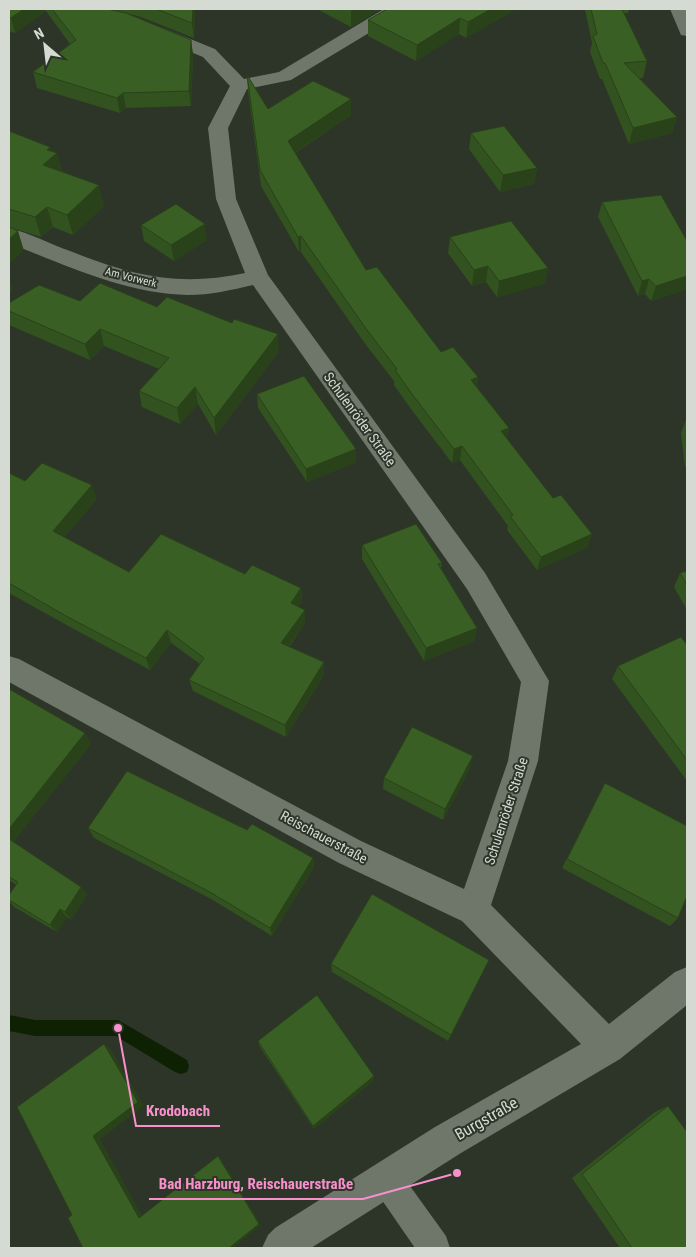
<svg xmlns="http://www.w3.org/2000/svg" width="696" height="1257" font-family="'Roboto Condensed',sans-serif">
<rect width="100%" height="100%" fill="#2d3529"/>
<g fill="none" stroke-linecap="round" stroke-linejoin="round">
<polygon fill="#0e2103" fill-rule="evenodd" points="9,1015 35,1020 118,1020 187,1060 189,1066 187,1072 181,1074 175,1072 116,1036 35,1036 9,1031"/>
<polygon fill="#6e776a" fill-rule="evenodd" points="386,1163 397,1168 446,1236 450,1248 415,1248 375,1190 370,1179 375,1168"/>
<g fill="#6e776a" fill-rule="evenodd">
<path d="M384 9H405L402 13 291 80 247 89 228 128 236 199 268 275 485 573 549 681 538 761 491 905 609 1024 675 972 687 967V1005L620 1059 461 1153 311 1248H262L268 1235 275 1228 435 1127 581 1044 462 921 339 863 9 682V656L19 659 361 841 464 889 508 761 521 682 467 589 253 285C232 290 210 295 188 295 126 294 65 265 9 243V228C30 233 50 244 70 251 132 276 179 287 245 273L216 199 208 128 230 86 203 57 151 36 148 32 151 28 157 27 163 28 215 49 244 79 279 72Z"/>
<polygon points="670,9 687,9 687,36 681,35"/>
</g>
</g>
<g fill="#32521f">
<polygon points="9,9 195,9 194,38 141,17 126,13 191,40 193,55 191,106 126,108 120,113 37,88 33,72 70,44 46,11 15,33 9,31"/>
<polygon points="317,9 381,9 351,27"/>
<polygon points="387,9 516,9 466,38 459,34 416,61 368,36 368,20"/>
<polygon points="585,9 629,9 628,13 624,13 647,61 643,78 639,78 677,117 672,133 629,144 602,79 600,79 590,52 592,43"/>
<polygon points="247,75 268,109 351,115 295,153 366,270 441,352 478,377 477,387 509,428 507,438 588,547 537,570 507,530 508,526 460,460 452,463 411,409 394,385 394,381 366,345 301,252 299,252 261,186 248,91"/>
<polygon points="9,131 57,153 62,172 104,206 73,235 53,227 41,237 9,227"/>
<polygon points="471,133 537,168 534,184 500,192 469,149"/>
<polygon points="602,202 687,241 687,289 651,301 645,294 638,296 598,217"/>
<polygon points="141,225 207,240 174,261 144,241"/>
<polygon points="450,237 548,268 544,284 497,297 486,282 472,286 448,253"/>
<polygon points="80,301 157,307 279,351 216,435 198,404 180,424 142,407 139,391 159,369 104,346 90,360 9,325 9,303"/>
<polygon points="257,394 356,449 356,462 307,482 258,408"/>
<polygon points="687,417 687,467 685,467 681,433"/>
<polygon points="9,473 25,481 97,499 64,537 129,572 245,574 301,588 302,601 298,607 305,610 305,623 289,647 324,675 286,737 193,691 189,680 200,664 171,643 150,670 72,628 9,593"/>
<polygon points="362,545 442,563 441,568 477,628 474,641 424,661 362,559"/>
<polygon points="687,571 687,610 674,587 680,573"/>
<polygon points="687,645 687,781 612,679 618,666"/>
<polygon points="9,689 85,733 91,744 13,842 81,887 87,895 71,920 67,917 57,932 14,907 9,901 9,895 16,885 9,880"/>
<polygon points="470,768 443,820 383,789 384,778"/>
<polygon points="605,783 678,918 670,926 562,868"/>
<polygon points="88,828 247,830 313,858 314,867 272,936 211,899 94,838"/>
<polygon points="489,960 448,1041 332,972 331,964"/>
<polygon points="258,1041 373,1081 314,1129 260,1047"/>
<polygon points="668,1106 687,1248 620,1248 572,1178 655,1112"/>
</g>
<g fill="#294219">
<polygon points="24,9 45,9 46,11 15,33 11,18"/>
<polygon points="193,9 195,9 194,38 192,23"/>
<polygon points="354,9 381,9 351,27 351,11"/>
<polygon points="491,9 516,9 466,38 468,22"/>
<polygon points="460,18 459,34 416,61 417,45"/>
<polygon points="191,40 193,55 191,106 189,91"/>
<polygon points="123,93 126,108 120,113 117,98"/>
<polygon points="351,99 351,115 288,157 288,141"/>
<polygon points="677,117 672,133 629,144 633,128"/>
<polygon points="50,147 53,157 57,153 62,174 43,165 47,150"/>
<polygon points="537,168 534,184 500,192 503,175"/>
<polygon points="99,185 104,206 73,235 67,215"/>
<polygon points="47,207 53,227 41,237 35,217"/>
<polygon points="205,224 207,240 174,261 171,245"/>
<polygon points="18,231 24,251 9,264 9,239"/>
<polygon points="301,236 301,252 299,252 298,237"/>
<polygon points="488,266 486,282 472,286 474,270"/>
<polygon points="548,268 544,284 497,297 499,281"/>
<polygon points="687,276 687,289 651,301 656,286"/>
<polygon points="9,278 13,290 9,294"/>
<polygon points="649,279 645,294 638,296 642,281"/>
<polygon points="100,329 104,346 90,360 85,344"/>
<polygon points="278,334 279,351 216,435 214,418"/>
<polygon points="478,377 476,392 471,380"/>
<polygon points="195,387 198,404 180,424 177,408"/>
<polygon points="509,428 506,443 501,431"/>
<polygon points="462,446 460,460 452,463 454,449"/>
<polygon points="356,449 356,462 307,482 306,469"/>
<polygon points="92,485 97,499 58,544 53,531"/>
<polygon points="592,534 588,547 537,570 541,557"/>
<polygon points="301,588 302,601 292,616 291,603"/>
<polygon points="305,610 305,623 282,655 281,643"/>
<polygon points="477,628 474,641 424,661 426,648"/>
<polygon points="167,630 171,643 150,670 146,658"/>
<polygon points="324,662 324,675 286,737 285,725"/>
<polygon points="85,733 91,744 11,845 9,842 9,829"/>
<polygon points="473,756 470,768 443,820 445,809"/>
<polygon points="313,858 314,867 272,936 270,928"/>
<polygon points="81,887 87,895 71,920 65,912"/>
<polygon points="60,909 67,917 57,932 50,925"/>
<polygon points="104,1044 111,1050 144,1106 100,1139 144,1219 139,1218 93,1136"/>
<polygon points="374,1076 373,1081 314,1129 313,1126"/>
<polygon points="218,1156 221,1159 261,1225 233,1248 229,1248"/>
</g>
<g fill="#3a5f24" stroke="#294219">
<polygon points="9,9 24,9 11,18 9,17"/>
<polygon points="52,9 107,9 126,13 191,40 189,91 123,93 117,98 33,72 76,40"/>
<polygon points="156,9 193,9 192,23"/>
<polygon points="387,9 491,9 468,22 460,18 417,45 368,20"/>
<polygon points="591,9 622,9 647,61 624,63 677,117 633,128 605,63 603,63 593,36 597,34"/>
<polygon points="247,75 268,109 313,81 351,99 288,141 366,270 377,267 441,352 453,347 478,377 471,380 509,428 501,431 553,498 561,495 592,534 541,557 510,516 513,515 462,446 454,449 412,394 395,370 397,369 367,330 301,236 298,237 260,170"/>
<polygon points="504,126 537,168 503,175 471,133"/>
<polygon points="9,131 50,147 47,150 57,153 43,165 99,185 67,215 47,207 35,217 9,209"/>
<polygon points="661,195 687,241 687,276 656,286 649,279 642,281 602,202"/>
<polygon points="176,204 205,224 171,245 141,225"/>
<polygon points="511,221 548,268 499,281 488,266 474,270 450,237"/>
<polygon points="9,227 18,231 9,239"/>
<polygon points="100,283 157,307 167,297 232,323 234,319 278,334 214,418 195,387 177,408 139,391 169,358 100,329 85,344 9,311 9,303 39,285 80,301"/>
<polygon points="304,376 356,449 306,469 257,394"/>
<polygon points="42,463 92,485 53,531 129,572 161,534 245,574 252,565 301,588 291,603 305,610 281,643 324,662 285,725 189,680 204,658 167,630 146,658 66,616 9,583 9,473 25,481"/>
<polygon points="416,524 442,563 438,564 477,628 426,648 362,545"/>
<polygon points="687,571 687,585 680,573"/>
<polygon points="681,637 687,645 687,760 618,666"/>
<polygon points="9,689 85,733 9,829"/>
<polygon points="412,727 473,756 445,809 384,778"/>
<polygon points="127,771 247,830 252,824 313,858 270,928 208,891 88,828"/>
<polygon points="605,783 687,826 687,896 678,918 567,859"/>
<polygon points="9,839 81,887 65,912 60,909 50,925 9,900 9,895 18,882 9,877"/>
<polygon points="372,894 489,960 451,1035 331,964"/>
<polygon points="317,995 374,1076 313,1126 258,1041"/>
<polygon points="104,1044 138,1102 93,1136 139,1218 218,1156 259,1224 229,1248 83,1248 68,1218 72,1215 17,1107"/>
<polygon points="668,1106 687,1132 687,1248 632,1248 582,1174"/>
</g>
<g text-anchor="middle" stroke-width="4" stroke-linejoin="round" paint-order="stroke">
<g font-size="11" fill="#d5dad3" stroke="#2d3529">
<text transform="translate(131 277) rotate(14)" y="4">Am Vorwerk</text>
</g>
<g font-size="14" fill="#d5dad3" stroke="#2d3529">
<text transform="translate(360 419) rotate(54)" y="5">Schulenröder Straße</text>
<text transform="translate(506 811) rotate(-72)" y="5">Schulenröder Straße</text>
<text transform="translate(324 837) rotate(28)" y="5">Reischauerstraße</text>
</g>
<g font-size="16" fill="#d5dad3" stroke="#2d3529">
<text transform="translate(486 1118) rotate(-30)" y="6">Burgstraße</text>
</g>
</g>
<path fill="none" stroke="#f890cc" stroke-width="2" d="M118 1028L136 1126H220M457 1173L363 1199H149"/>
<g fill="#f890cc" stroke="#2d3529" stroke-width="2">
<circle cx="118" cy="1028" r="5"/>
<circle cx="457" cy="1173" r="5"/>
</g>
<g font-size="15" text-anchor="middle" font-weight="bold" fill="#f890cc" stroke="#2d3529" stroke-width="4" stroke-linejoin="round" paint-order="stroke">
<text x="178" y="1116">Krodobach</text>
<text x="256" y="1189">Bad Harzburg, Reischauerstraße</text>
</g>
<rect width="696" height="1257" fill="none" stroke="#d5dad3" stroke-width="20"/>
<g transform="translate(45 45) rotate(332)" stroke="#2d3529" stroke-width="4" paint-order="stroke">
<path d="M0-4L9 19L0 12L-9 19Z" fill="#d5dad3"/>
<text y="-8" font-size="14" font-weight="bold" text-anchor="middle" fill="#d5dad3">N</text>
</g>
</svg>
